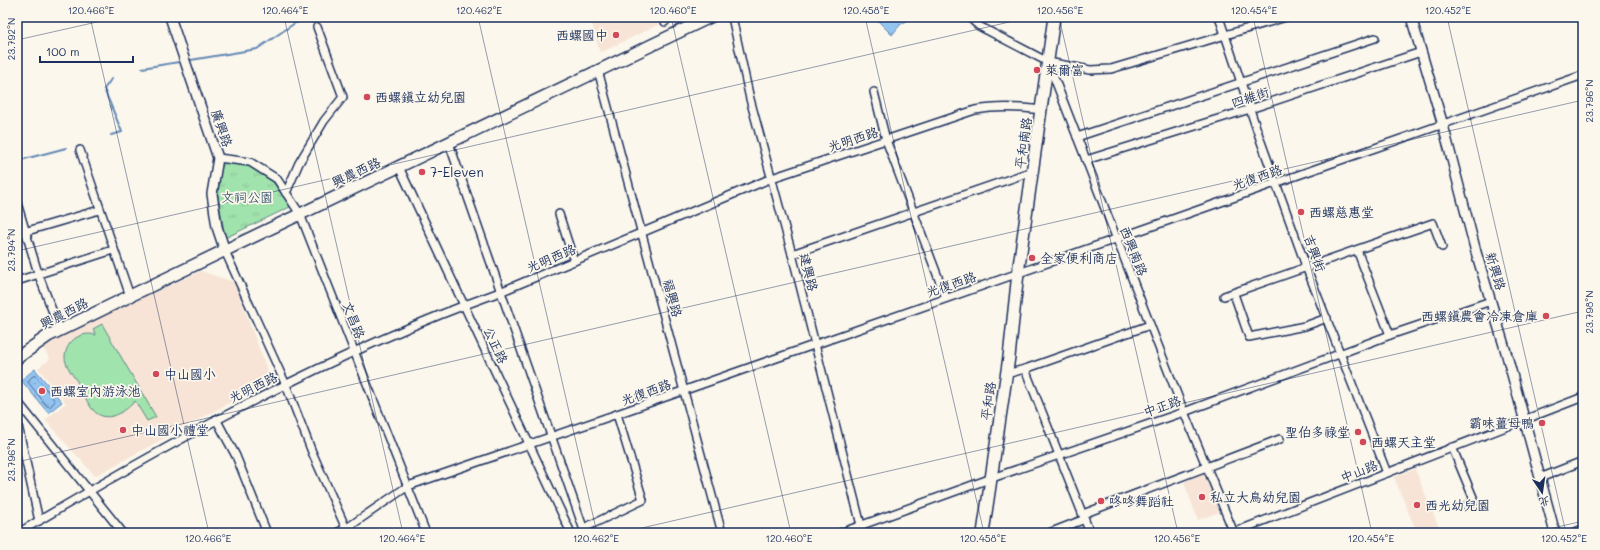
<svg xmlns="http://www.w3.org/2000/svg" width="1600" height="550" font-family="Mali,'LXGW WenKai TC',sans-serif">
<defs>
<pattern id="grass-tufts" width="24" height="20" patternUnits="userSpaceOnUse"><rect width="24" height="20" fill="#a1e3ad"/><path d="M3 7l-1-3M5 7V3M7 7l1-3M15 17l-1-3M17 17v-4M19 17l1-3" fill="none" stroke="#8ac397"/></pattern>
<pattern id="water-ripples" width="26" height="14" patternUnits="userSpaceOnUse"><rect width="26" height="14" fill="#94c4f0"/><path d="M2 4q2-2 4 0t4 0M15 11q2-2 4 0t4 0" fill="none" stroke="#78a0c6"/></pattern>
</defs>
<rect width="100%" height="100%" fill="#fbf7ec"/>
<filter id="ink" filterUnits="userSpaceOnUse"><feTurbulence type="fractalNoise" baseFrequency=".025" numOctaves="2"/><feDisplacementMap in="SourceGraphic" scale="8" xChannelSelector="R" yChannelSelector="G"/><feConvolveMatrix kernelMatrix="1 2 1 2 8 2 1 2 1" color-interpolation-filters="sRGB"/></filter>
<g filter="url(#ink)">
<g fill="#f7e4d6">
<polygon points="590,17 674,17 600,53"/>
<polygon points="201,271 234,282 271,380 95,476 45,420 66,403 38,368 50,359 41,345"/>
<polygon points="1415,469 1441,533 1417,533 1394,477"/>
<polygon points="1205,473 1219,512 1198,520 1184,482"/>
</g>
<polygon fill="url(#grass-tufts)" stroke="#5e8986" points="221,162 248,166 273,182 290,207 225,238 218,196"/>
<path fill="#a1e3ad" stroke="#5e8986" d="M102 324 156 417 147 421 135 401C125 412 107 425 93 410 87 403 83 392 78 383 74 376 64 365 65 356 67 340 81 331 96 335L93 329Z"/>
<g fill="url(#water-ripples)" stroke="#6488b6">
<polygon points="874,17 913,17 900,25 892,35"/>
<polygon points="35,369 62,402 48,413 21,380"/>
</g>
<g fill="none" stroke-linecap="round" stroke-linejoin="round">
<polygon stroke="#4b6b98" stroke-width="1" points="33,376 36,376 55,401 50,407 47,406 28,382"/>
<g stroke="#6488b6" stroke-width="2">
<polyline points="191,60 257,49 295,23 315,17"/>
<polyline points="142,68 179,62"/>
<polyline points="111,135 122,132 104,89 112,78"/>
<polyline points="17,161 66,148"/>
</g>
<g stroke="#1b2f5e" stroke-width="10">
<g id="minor">
<polyline points="662,17 665,22"/>
<polyline points="732,17 750,99 792,254 863,533"/>
<polyline points="969,17 979,26 1048,62 1184,412 1234,533"/>
<polyline points="1219,17 1260,139 1307,269 1387,473"/>
<polyline points="1048,62 1090,70 1111,69 1286,17"/>
<polyline points="598,70 722,533"/>
<polyline points="874,92 886,140 946,298"/>
<polyline points="1077,137 1375,38"/>
<polyline points="449,143 585,533"/>
<polyline points="80,150 130,296"/>
<polyline points="218,158 250,162 277,179 300,214 426,533"/>
<polyline points="1086,160 1250,109 1421,52"/>
<polyline points="399,167 571,533"/>
<polyline points="286,193 299,163 324,121 343,97 317,27"/>
<polyline points="17,203 38,273 60,331"/>
<polyline points="559,214 574,261"/>
<polyline points="17,234 99,210"/>
<polyline points="1357,250 1390,335"/>
<polyline points="225,251 286,385 312,452 348,533"/>
<polyline points="792,254 1033,171"/>
<polyline points="17,281 113,250"/>
<polyline points="1234,294 1249,337 1305,326 1327,318"/>
<polyline points="1224,296 1433,223 1442,247"/>
<polyline points="1025,369 1090,533"/>
<polyline points="1006,374 1025,369 1150,325"/>
<polyline points="17,401 123,533"/>
<polyline points="216,419 236,456 267,533"/>
<polyline points="17,421 39,521"/>
<polyline points="1452,447 1475,502 1466,506"/>
<polyline points="1540,478 1583,461"/>
<polyline points="1083,514 1280,439"/>
<polyline points="584,528 643,500 617,414"/>
<path d="M18 533C173 441 330 353 500 292L772 178 975 110C998 106 1019 107 1042 110"/>
<polyline points="336,533 347,528 408,486 617,414 1583,75"/>
<polyline points="840,533 992,478 1184,412 1390,335 1491,301"/>
<polyline points="1049,533 1085,519"/>
<polyline points="1232,533 1583,397"/>
<polyline points="1573,533 1583,529"/>
</g>
</g>
<g stroke="#1b2f5e" stroke-width="12">
<g id="tertiary">
<polyline points="170,17 218,158 212,194 217,227 225,251"/>
<polyline points="1411,17 1443,125 1476,252 1506,352 1555,533"/>
</g>
</g>
<g stroke="#1b2f5e" stroke-width="14">
<g id="secondary">
<polyline points="17,358 48,336 130,296 710,17"/>
<polyline points="983,533 1009,357 1018,273 1054,17"/>
</g>
</g>
<use href="#minor" stroke="#fbf7ec" stroke-width="7"/>
<use href="#tertiary" stroke="#fbf7ec" stroke-width="9"/>
<use href="#secondary" stroke="#fbf7ec" stroke-width="11"/>
</g>
</g>
<path fill="none" stroke="#1b2f5e" stroke-width="1" stroke-opacity="0.45" d="M90 17 209 533M284 17 403 533M478 17 597 533M671 17 791 533M865 17 984 533M1059 17 1178 533M1253 17 1372 533M1447 17 1566 533M17 40 119 17M17 251 1031 17M17 462 1583 100M620 533 1583 311M1532 533 1583 521"/>
<g fill="#d1495b" stroke="#fbf7ec" stroke-width="1.5">
<circle cx="616" cy="35" r="4"/>
<circle cx="1037" cy="70" r="4"/>
<circle cx="367" cy="97" r="4"/>
<circle cx="422" cy="172" r="4"/>
<circle cx="1301" cy="212" r="4"/>
<circle cx="1032" cy="258" r="4"/>
<circle cx="1546" cy="316" r="4"/>
<circle cx="156" cy="374" r="4"/>
<circle cx="42" cy="391" r="4"/>
<circle cx="1542" cy="423" r="4"/>
<circle cx="123" cy="430" r="4"/>
<circle cx="1358" cy="432" r="4"/>
<circle cx="1363" cy="442" r="4"/>
<circle cx="1202" cy="497" r="4"/>
<circle cx="1101" cy="501" r="4"/>
<circle cx="1417" cy="505" r="4"/>
</g>
<g text-anchor="middle" stroke-width="3.5" stroke-linejoin="round" paint-order="stroke">
<g font-size="13" fill="#1b2f5e" stroke="#fbf7ec" text-anchor="start">
<text x="608" y="40" text-anchor="end">西螺國中</text>
<text x="1045" y="75">萊爾富</text>
<text x="375" y="102">西螺鎮立幼兒園</text>
<text x="430" y="177">7-Eleven</text>
<text x="1309" y="217">西螺慈惠堂</text>
<text x="1040" y="263">全家便利商店</text>
<text x="1538" y="321" text-anchor="end">西螺鎮農會冷凍倉庫</text>
<text x="164" y="379">中山國小</text>
<text x="50" y="396">西螺室內游泳池</text>
<text x="1534" y="428" text-anchor="end">霸味薑母鴨</text>
<text x="131" y="435">中山國小禮堂</text>
<text x="1350" y="437" text-anchor="end">聖伯多祿堂</text>
<text x="1371" y="447">西螺天主堂</text>
<text x="1210" y="502">私立大鳥幼兒園</text>
<text x="1109" y="506">咚咚舞蹈社</text>
<text x="1425" y="510">西光幼兒園</text>
</g>
<g font-size="13" fill="#1b2f5e" stroke="#fbf7ec">
<text transform="translate(1250 97) rotate(-18)" y="5">四維街</text>
<text transform="translate(222 128) rotate(71)" y="5">廣興路</text>
<text transform="translate(853 139) rotate(-18)" y="5">光明西路</text>
<text transform="translate(1023 143) rotate(-82)" y="5">平和南路</text>
<text transform="translate(356 172) rotate(-25)" y="5">興農西路</text>
<text transform="translate(1257 177) rotate(-19)" y="5">光復西路</text>
<text transform="translate(1134 251) rotate(68)" y="5">西興南路</text>
<text transform="translate(1315 253) rotate(70)" y="5">吉興街</text>
<text transform="translate(551 258) rotate(-23)" y="5">光明西路</text>
<text transform="translate(1496 271) rotate(73)" y="5">新興路</text>
<text transform="translate(809 272) rotate(76)" y="5">建興路</text>
<text transform="translate(951 284) rotate(-19)" y="5">光復西路</text>
<text transform="translate(673 298) rotate(75)" y="5">福興路</text>
<text transform="translate(64 313) rotate(-27)" y="5">興農西路</text>
<text transform="translate(354 320) rotate(69)" y="5">文昌路</text>
<text transform="translate(496 345) rotate(65)" y="5">公正路</text>
<text transform="translate(253 387) rotate(-26)" y="5">光明西路</text>
<text transform="translate(646 392) rotate(-20)" y="5">光復西路</text>
<text transform="translate(988 401) rotate(-82)" y="5">平和路</text>
<text transform="translate(1162 406) rotate(-19)" y="5">中正路</text>
<text transform="translate(1359 471) rotate(-21)" y="5">中山路</text>
</g>
<g font-size="13" fill="#3c5c72" stroke="#fbf7ec">
<text x="247" y="202">文祠公園</text>
</g>
</g>
<rect width="1600" height="550" fill="none" stroke="#fbf7ec" stroke-width="44"/>
<g transform="translate(1542 492) rotate(167)" stroke="#fbf7ec" stroke-width="3" paint-order="stroke">
<path d="M0-3L7 15L0 10L-7 15Z" fill="#1b2f5e"/>
<text y="-6" font-size="11" font-weight="bold" text-anchor="middle" fill="#1b2f5e">北</text>
</g>
<path d="M40 56v6h93v-6" fill="none" stroke="#1b2f5e" stroke-width="2"/>
<text x="46" y="56" font-size="12" fill="#1b2f5e" stroke="#fbf7ec" stroke-width="3" paint-order="stroke">100 m</text>
<rect x="22" y="22" width="1556" height="506" fill="none" stroke="#1b2f5e" stroke-width="1.5"/>
<g font-size="10" text-anchor="middle" fill="#1b2f5e">
<text x="91" y="14">120.466°E</text>
<text x="285" y="14">120.464°E</text>
<text x="479" y="14">120.462°E</text>
<text x="673" y="14">120.460°E</text>
<text x="866" y="14">120.458°E</text>
<text x="1060" y="14">120.456°E</text>
<text x="1254" y="14">120.454°E</text>
<text x="1448" y="14">120.452°E</text>
<text transform="translate(11 39) rotate(-90)" y="4">23.792°N</text>
<text transform="translate(1589 101) rotate(-90)" y="4">23.796°N</text>
<text transform="translate(11 250) rotate(-90)" y="4">23.794°N</text>
<text transform="translate(1589 312) rotate(-90)" y="4">23.798°N</text>
<text transform="translate(11 460) rotate(-90)" y="4">23.796°N</text>
<text x="208" y="542">120.466°E</text>
<text x="402" y="542">120.464°E</text>
<text x="596" y="542">120.462°E</text>
<text x="789" y="542">120.460°E</text>
<text x="983" y="542">120.458°E</text>
<text x="1177" y="542">120.456°E</text>
<text x="1371" y="542">120.454°E</text>
<text x="1564" y="542">120.452°E</text>
</g>
</svg>
